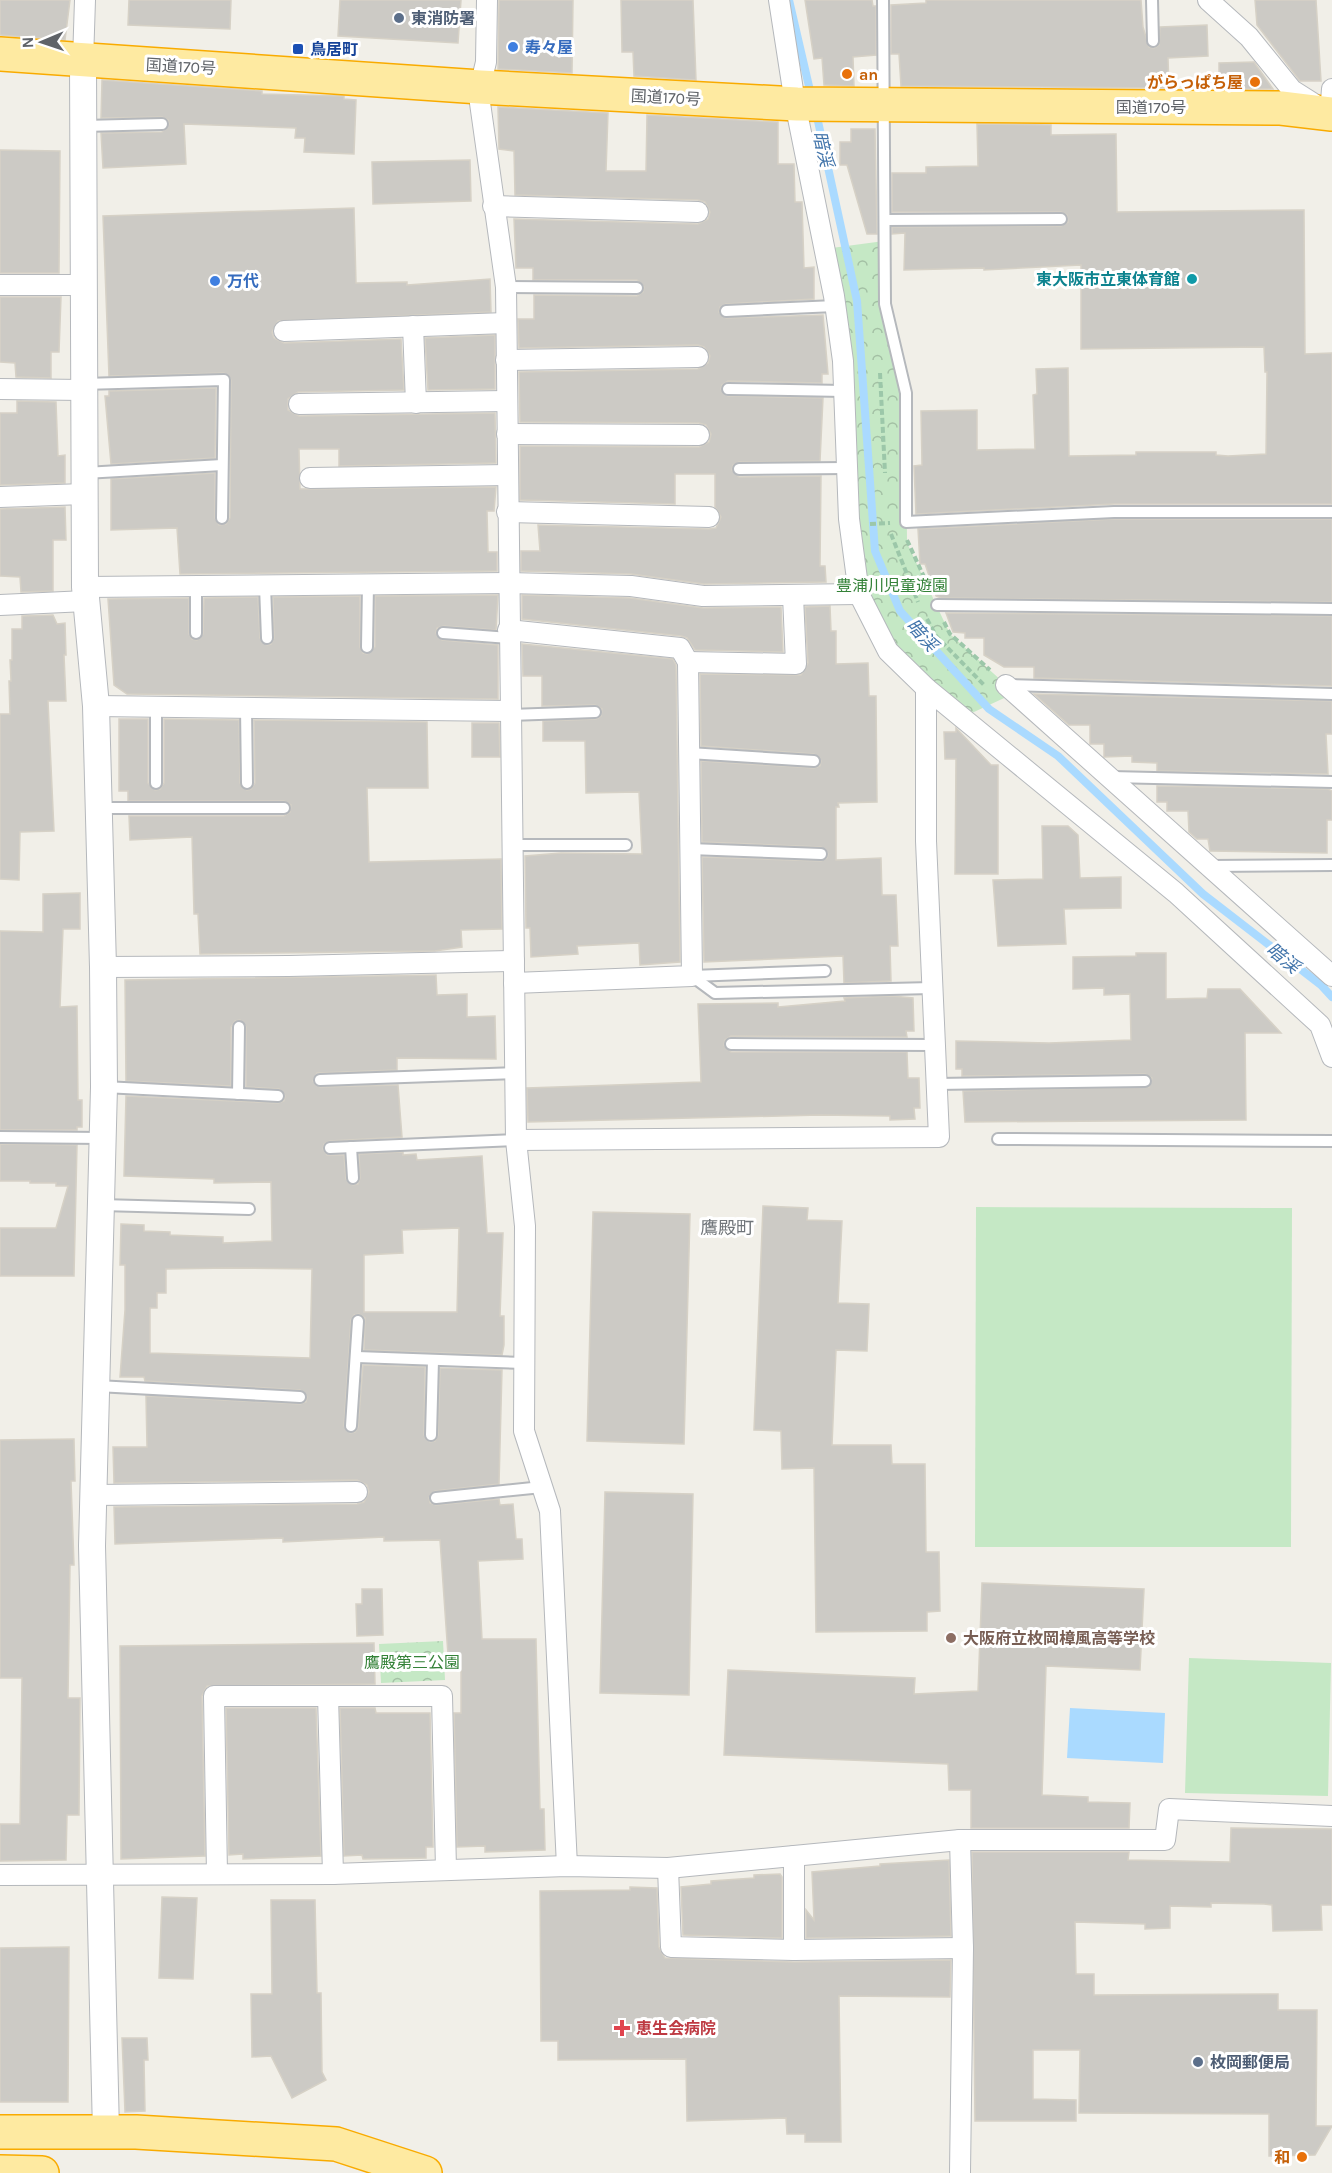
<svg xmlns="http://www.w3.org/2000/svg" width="1332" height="2173" font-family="Karla,'Noto Sans JP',sans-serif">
<defs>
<pattern id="park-crowns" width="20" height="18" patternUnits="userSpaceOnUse" patternTransform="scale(1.5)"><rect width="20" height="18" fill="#c5e8c5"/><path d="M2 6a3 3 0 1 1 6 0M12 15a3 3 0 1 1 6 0" fill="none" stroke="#a3c0a4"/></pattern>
</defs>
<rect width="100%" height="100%" fill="#f1efe8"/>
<g fill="url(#park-crowns)">
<polygon points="884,241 884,299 906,393 907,543 950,634 1015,693 961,718 926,688 859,594 824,249"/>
<polygon points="443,1641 445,1680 381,1683 379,1644"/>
</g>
<g fill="#c5e8c5">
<polygon points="976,1207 1292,1208 1291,1547 975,1547"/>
<polygon points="1189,1658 1331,1663 1328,1796 1185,1793"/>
</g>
<polygon fill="#aadaff" points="1070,1708 1165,1713 1163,1763 1067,1758"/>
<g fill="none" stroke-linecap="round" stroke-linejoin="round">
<g stroke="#aadaff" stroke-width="8">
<polyline points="789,0 811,95"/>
<polyline points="816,112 857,301 875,551 900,611 989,709 1058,756 1203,894 1321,985 1332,997"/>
</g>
</g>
<g fill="#cccac5" stroke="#d6d1c6" stroke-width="1.5" fill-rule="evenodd">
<polygon points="0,0 70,0 65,40 0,35"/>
<polygon points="129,0 231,0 230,29 128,25"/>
<polygon points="340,0 461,0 458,43 338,36"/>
<polygon points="499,0 573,0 572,73 498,69"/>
<polygon points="621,0 693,0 696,80 634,76 633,52 622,52"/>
<polygon points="805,0 872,0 873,6 876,6 876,55 853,57 854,86 824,85 822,58 814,59"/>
<polygon points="926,0 1141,0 1143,27 1149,47 1154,48 1159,45 1160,27 1207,25 1208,56 1168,58 1169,88 901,86 899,54 891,54 891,5 926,3"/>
<polygon points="1255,0 1316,0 1321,81 1300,81 1257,25"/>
<polygon points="1254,62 1273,89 1219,89 1219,63"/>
<polygon points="102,80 262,91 262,94 344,96 344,99 356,100 354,154 304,152 305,138 295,138 296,128 184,124 186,164 103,168 101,133 162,132 169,124 168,120 162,117 101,118"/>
<polygon points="498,107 608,113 606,171 646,171 647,115 778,122 778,164 794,164 795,202 802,202 804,268 814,267 814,299 726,304 720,307 719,312 726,318 823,315 828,374 822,374 822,383 728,381 722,385 721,389 728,396 823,398 820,461 739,462 733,465 732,470 739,477 821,476 820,566 825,566 826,582 704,584 631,574 521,571 521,551 540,551 538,525 709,529 716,528 721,517 715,507 715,474 675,474 675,504 520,500 520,446 699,447 709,442 711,434 706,425 699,423 520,422 519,372 698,369 708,363 710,356 704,347 698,345 519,348 518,319 534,319 534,295 637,296 643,292 644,287 637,280 533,280 533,268 516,268 514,219 698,224 708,219 710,212 705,202 698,200 515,195 514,151 499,149"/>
<polygon points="977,124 1051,125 1051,135 1116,134 1117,212 1304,210 1305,354 1332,353 1332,504 1114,504 916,514 914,466 922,465 921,411 977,410 977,450 1035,449 1033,395 1037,394 1036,369 1068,368 1069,456 1136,455 1136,452 1216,452 1216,455 1228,456 1266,454 1267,372 1265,372 1264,347 1081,349 1081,265 984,270 984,268 904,270 905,233 892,234 892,227 1061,226 1068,222 1067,215 1061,212 892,212 892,173 926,173 926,167 978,166"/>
<polygon points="851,129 875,129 877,234 867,234 847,165 840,165 840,142 851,142"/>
<polygon points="0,150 60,151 59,273 0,273"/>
<polygon points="470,160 471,201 373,204 372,162"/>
<polygon points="354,208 356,283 407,282 407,285 490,279 491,312 278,321 272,332 274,338 284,343 401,339 404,390 298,392 288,399 288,410 299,416 495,413 496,463 339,466 339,449 299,449 300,489 496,487 494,511 487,511 488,552 497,552 497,571 180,574 177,528 111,530 111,479 215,473 215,518 219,525 226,524 230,518 231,380 224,373 109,376 103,216"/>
<polygon points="0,297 61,297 59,352 51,352 51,378 16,377 15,363 0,362"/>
<polygon points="495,335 495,389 428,390 425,338"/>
<polygon points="216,388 215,458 111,464 105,396 109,396 109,391"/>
<polygon points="17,401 56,402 58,456 65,455 65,483 0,485 0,413 17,413"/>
<polygon points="65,507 66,540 53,540 53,591 21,592 20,577 0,576 0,509"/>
<polygon points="1114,519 1332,519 1332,602 941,598 936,596 925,564 920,564 918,529"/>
<polygon points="498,595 496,630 444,626 437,628 436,633 442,640 498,645 498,699 127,694 114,685 108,599 189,598 189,634 192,639 197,640 203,634 204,598 258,597 260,638 267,645 271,644 274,638 273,597 360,596 360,647 363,653 367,654 375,647 375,596"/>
<polygon points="522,595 630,598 703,608 781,607 783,652 695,650 687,638 681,636 522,619"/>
<polygon points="830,606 831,631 836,631 836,664 868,663 869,696 876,696 877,802 838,803 839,807 836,807 836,860 881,858 882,895 896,895 898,946 890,946 891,981 844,983 843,956 704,962 702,857 821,861 827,858 828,854 821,847 702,842 701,761 814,768 820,766 821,761 814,754 701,746 700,674 801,675 808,663 805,607"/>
<polygon points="946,613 1332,616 1332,686 1034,678 1034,667 1004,667 984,655 984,638 965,638 965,633 953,632"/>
<polygon points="53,615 57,624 65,623 66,655 64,655 66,701 48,701 54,831 20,832 19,880 0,879 0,714 10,714 9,681 11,681 10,660 12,660 12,629 22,629 22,616"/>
<polygon points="522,644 673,659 676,665 680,962 640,965 639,943 577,946 578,954 531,957 530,928 526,928 525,856 561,853 642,854 639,792 586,793 585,741 543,741 543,721 596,719 601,716 602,709 595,705 542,706 542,676 523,676"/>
<polygon points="1034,694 1332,701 1332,734 1326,734 1328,774 1157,771 1157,763 1132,762 1132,756 1104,757 1104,744 1090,744 1090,725 1069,725"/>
<polygon points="119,719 148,719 148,783 155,790 160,789 164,783 164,719 239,720 240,783 247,790 251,789 255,783 254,720 427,722 428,788 367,788 369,862 501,859 502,929 461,930 462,947 435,951 200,954 198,914 194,914 192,837 130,840 129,816 284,816 290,812 291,805 284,801 128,801 128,791 119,791"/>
<polygon points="472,723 499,723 500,757 472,757"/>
<polygon points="956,728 991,765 998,765 998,874 955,874 956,759 945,759 944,732 956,732"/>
<polygon points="1157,786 1328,789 1332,791 1332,820 1327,820 1327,853 1210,851 1208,839 1197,839 1189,832 1188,811 1167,811 1167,802 1157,802"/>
<polygon points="1042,826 1068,826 1078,835 1080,878 1121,877 1121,908 1064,909 1066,944 998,946 993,880 1043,879"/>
<polygon points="80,893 80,929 63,929 60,1007 77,1006 78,1100 82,1100 82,1127 77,1127 77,1130 0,1130 0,931 43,932 43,894"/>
<polygon points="1136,953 1166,953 1166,999 1207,998 1208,989 1240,989 1281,1033 1245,1033 1246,1120 965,1122 963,1091 1149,1087 1152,1078 1145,1074 962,1076 962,1069 956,1069 956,1041 1049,1043 1131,1040 1130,994 1104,995 1104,988 1073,989 1073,957 1136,956"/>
<path d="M436 975 437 995 467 994V1017L495 1016 496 1059 397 1058V1070L317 1073 313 1081 320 1087 398 1085 402 1137 330 1141 324 1144 323 1149 327 1155H344L346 1179 353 1185 358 1184 360 1178 359 1154 403 1152V1155L416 1154 417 1160 482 1156 487 1233H503L500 1316H504V1345L502 1355 364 1350 365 1318 359 1314 354 1315 351 1320 344 1426 350 1433 355 1432 358 1427 363 1365 425 1367 424 1435 430 1442 435 1441 438 1435 440 1368 502 1370 499 1484 435 1491 429 1498 430 1503 436 1505 499 1499 500 1505 513 1504 516 1539H522L523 1559 478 1561 482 1639H536L540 1809H544L545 1850 485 1852V1846L457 1847 454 1713H461V1673L460 1655H448L440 1540 384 1541V1537L283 1542V1538L115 1544 114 1507 357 1504 364 1502 369 1492 367 1485 357 1480 114 1483 113 1447H147L146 1396 300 1404 306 1402 307 1397 300 1390 145 1381 144 1377H120L125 1310V1265H120L121 1224 144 1225V1231L170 1232V1235L223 1237V1243L272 1241 271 1182 214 1183V1179L124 1176 126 1096 278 1103 284 1101 285 1096 279 1089 246 1087V1027L240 1020 235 1021 231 1027V1086L126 1081 125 980ZM459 1228 457 1312H364V1255L403 1253 402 1230ZM229 1268 312 1269 310 1358 150 1353V1308H157V1293H166V1269Z"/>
<polygon points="892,996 913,998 914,1031 906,1031 907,1037 731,1036 725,1040 724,1045 731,1052 907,1052 908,1078 919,1078 920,1108 914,1108 915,1119 890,1120 890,1116 820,1115 528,1122 527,1088 701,1082 698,1004 778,1003 778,1007 845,1001 844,998"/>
<polygon points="0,1144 77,1145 74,1276 0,1276 0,1228 56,1228 68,1186 56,1186 56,1183 30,1183 30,1181 0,1181"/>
<polygon points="763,1206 808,1208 807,1220 842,1221 838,1303 869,1304 867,1351 836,1350 832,1445 891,1445 892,1464 925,1464 926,1552 939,1552 940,1611 927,1612 927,1631 816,1632 814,1468 782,1469 781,1431 754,1430"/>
<polygon points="593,1212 690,1214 684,1444 587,1441"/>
<polygon points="74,1439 75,1481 71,1481 74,1565 70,1565 68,1698 80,1698 79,1815 67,1815 66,1860 0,1861 0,1824 20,1824 22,1678 0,1678 0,1440"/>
<polygon points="605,1492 693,1494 689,1695 600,1693"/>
<polygon points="982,1583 1144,1589 1140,1670 1046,1666 1042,1795 1088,1797 1088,1802 1130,1803 1129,1828 971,1828 971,1790 949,1790 948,1764 724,1755 728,1670 915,1678 914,1694 978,1691"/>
<polygon points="362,1589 382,1589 383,1635 357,1636 356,1604 362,1604"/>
<polygon points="374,1643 375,1684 207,1686 202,1696 205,1856 121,1859 120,1646"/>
<polygon points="226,1708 316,1708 321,1856 243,1859 243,1854 229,1855"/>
<polygon points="340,1708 375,1708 376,1713 430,1713 433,1847 426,1847 426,1858 363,1859 362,1855 344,1856"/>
<polygon points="1231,1828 1332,1829 1332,1905 1321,1905 1322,1930 1273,1931 1272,1905 1264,1904 1211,1903 1211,1907 1170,1906 1170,1928 1145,1929 1145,1924 1075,1922 1076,1974 1094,1974 1094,1995 1278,1994 1278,2010 1317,2010 1316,2126 1332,2126 1315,2155 1269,2156 1269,2114 1079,2113 1080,2050 1033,2050 1033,2099 1076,2100 1076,2121 975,2121 972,1852 1129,1852 1128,1860 1230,1862"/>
<polygon points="949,1860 951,1936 806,1938 806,1910 814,1920 812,1872 880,1866 880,1864"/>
<polygon points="780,1874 782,1877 782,1938 683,1935 681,1887 711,1884 711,1881 754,1878 754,1875"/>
<polygon points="630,1887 657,1888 659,1947 665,1958 794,1962 951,1960 950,1997 839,1996 841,2142 805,2142 805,2134 787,2134 786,2118 687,2121 686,2059 558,2060 558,2041 541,2041 540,1891 630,1890"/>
<polygon points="162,1897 197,1898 193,1979 159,1978"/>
<polygon points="271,1900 315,1900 317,1993 321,1993 322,2072 326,2080 292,2098 271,2056 252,2057 251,1994 272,1994"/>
<polygon points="69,1947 68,2102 0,2102 0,1948"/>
<polygon points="122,2038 147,2038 148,2060 144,2060 145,2111 125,2112"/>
</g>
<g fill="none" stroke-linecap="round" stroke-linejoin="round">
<g stroke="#b5b8bc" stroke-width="14">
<g id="service">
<polyline points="883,0 885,304 906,393 906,522 1114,512 1332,512"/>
<polyline points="1152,0 1153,41"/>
<polyline points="84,126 162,124"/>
<polyline points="885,220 1061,219"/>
<polyline points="506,287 637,288"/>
<polyline points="726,311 835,306"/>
<polyline points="83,384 224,380 222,518"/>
<polyline points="728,389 844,391"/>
<polyline points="739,469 846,468"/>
<polyline points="85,473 222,465"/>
<polyline points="265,586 267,638"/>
<polyline points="937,605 1332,609"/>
<polyline points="196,633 196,586"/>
<polyline points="443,633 509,638"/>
<polyline points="367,647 368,584"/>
<polyline points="1006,685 1332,694"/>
<polyline points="246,708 247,783"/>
<polyline points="510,715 595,712"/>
<polyline points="689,753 814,761"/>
<polyline points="1111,777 1332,782"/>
<polyline points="156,783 156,707"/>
<polyline points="99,808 284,808"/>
<polyline points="512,845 626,845"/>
<polyline points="690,849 821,854"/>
<polyline points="1211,866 1332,865"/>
<polyline points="692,976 715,993 932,988"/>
<polyline points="692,976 825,971"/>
<polyline points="731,1044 934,1045"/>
<polyline points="320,1080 515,1073"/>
<polyline points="937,1084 1145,1081"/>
<polyline points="104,1087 278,1096"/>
<polyline points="238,1094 239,1027"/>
<polyline points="0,1137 102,1138"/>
<polyline points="998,1139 1332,1141"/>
<polyline points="351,1147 353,1178"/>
<polyline points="330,1148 516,1140"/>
<polyline points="101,1205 249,1209"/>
<polyline points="357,1357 524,1363"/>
<polyline points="97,1386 300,1397"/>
<polyline points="351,1426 358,1321"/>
<polyline points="431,1435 433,1360"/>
<polyline points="436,1498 542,1487"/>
</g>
</g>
<g stroke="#b5b8bc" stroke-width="22">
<g id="minor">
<polyline points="487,0 486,62 480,87 480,103 506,287 516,1140 525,1226 524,1431 550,1511 567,1866"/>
<polyline points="779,0 795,103 834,296 843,361 849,519 859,594 888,651 926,688 1176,893 1320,1025 1332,1057"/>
<polyline points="1208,0 1249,37 1292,90 1330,114 1332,89"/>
<polyline points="83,61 85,0"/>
<polyline points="493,206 698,212"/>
<polyline points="0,285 84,285"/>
<polyline points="413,326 416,403"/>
<polyline points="284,331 506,323"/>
<polyline points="506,360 698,357"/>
<polyline points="0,389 83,390"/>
<polyline points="299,404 506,401"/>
<polyline points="507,434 699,435"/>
<polyline points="310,478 507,475"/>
<polyline points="0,497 84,494"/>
<polyline points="507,512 709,517"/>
<polyline points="85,587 508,583 631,586 703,596 859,594"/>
<polyline points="0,605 86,601"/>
<polyline points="508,630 680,648 688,662 692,976 514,983"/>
<polyline points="688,662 796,664 793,596"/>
<polyline points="1006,685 1332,976"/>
<polyline points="96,706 510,711"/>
<polyline points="103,967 289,966 514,961"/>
<polyline points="516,1140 939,1137 926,841 926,688"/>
<polyline points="94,1495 357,1492"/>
<polyline points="328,1696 333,1874"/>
<polyline points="794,1856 794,1950"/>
<polyline points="668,1868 671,1947 794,1950 963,1948"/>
<polyline points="217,1874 214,1696 442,1696 446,1869"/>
<polyline points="0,1875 333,1874 567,1866 668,1868 960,1840 1165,1840 1169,1809 1332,1816"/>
<polyline points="960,2173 963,1948 960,1840"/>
</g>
</g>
<g stroke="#b5b8bc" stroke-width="28">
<polyline id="tertiary" points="83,61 85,587 96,706 103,967 104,1087 92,1546 106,2132"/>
</g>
<g stroke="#f9ab00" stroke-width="36">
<g id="trunk">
<polyline points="0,54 480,87 797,104 1281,108 1332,114"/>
<polyline points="0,2132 136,2132 336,2144 425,2173"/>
<polyline points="0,2172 42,2173"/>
</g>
</g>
<g stroke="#9cc7a9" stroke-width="4" stroke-dasharray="6 3" stroke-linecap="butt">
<polyline points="880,373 885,473"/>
<polyline points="870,524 890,523"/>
<polyline points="891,534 918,602"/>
<polyline points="907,540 930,590"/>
<polyline points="927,619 936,636 985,686"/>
<polyline points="944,622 950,634 990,670"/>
</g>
<use href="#service" stroke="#fff" stroke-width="10"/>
<use href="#minor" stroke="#fff" stroke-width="20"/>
<use href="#tertiary" stroke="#fff" stroke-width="26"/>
<use href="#trunk" stroke="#feeaa1" stroke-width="33"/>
</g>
<g fill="#5c6f8a" stroke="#fff" stroke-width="2">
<circle cx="399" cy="18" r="6"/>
<circle cx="1198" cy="2062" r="6"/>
</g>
<g fill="#3f7fe0" stroke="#fff" stroke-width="2">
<circle cx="513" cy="47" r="6"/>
<circle cx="215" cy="281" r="6"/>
</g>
<rect fill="#1a4fb4" stroke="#fff" stroke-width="2" x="292" y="43" width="12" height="12" rx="3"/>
<g fill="#e8710a" stroke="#fff" stroke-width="2">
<circle cx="847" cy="74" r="6"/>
<circle cx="1255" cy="82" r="6"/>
<circle cx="1302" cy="2157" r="6"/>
</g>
<circle fill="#0f9aa8" stroke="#fff" stroke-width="2" cx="1192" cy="279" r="6"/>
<circle fill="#8d6e63" stroke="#fff" stroke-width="2" cx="951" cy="1638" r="6"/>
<path fill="#e0444e" stroke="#fff" stroke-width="2" d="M619 2019h6v6h6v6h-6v6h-6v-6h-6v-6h6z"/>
<g text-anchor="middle" stroke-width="6" stroke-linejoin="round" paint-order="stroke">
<g font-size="16" font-weight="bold" fill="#4e5e75" stroke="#fff" text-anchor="start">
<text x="411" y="24">東消防署</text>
<text x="1210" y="2068">枚岡郵便局</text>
</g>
<g font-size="16" font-weight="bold" fill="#366cbe" stroke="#fff" text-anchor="start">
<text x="525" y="53">寿々屋</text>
<text x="227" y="287">万代</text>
</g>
<g font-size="16" font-weight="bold" fill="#164399" stroke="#fff" text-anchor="start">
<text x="310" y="55">鳥居町</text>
</g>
<g font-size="16" fill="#5f6368" stroke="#fff">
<text transform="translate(181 66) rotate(3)" y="6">国道170号</text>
<text transform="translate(666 97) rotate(3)" y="6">国道170号</text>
<text x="1151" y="113">国道170号</text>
</g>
<g font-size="16" font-weight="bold" fill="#c56008" stroke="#fff" text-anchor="end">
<text x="859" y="80" text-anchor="start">an</text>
<text x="1243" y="88">がらっぱち屋</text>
<text x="1290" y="2163">和</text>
</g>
<g font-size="16" font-weight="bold" fill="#0d838f" stroke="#fff" text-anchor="end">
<text x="1180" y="285">東大阪市立東体育館</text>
</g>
<g font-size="16" fill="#348238" stroke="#fff">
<text x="892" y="591">豊浦川児童遊園</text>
<text x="412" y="1668">鷹殿第三公園</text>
</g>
<g font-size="16" font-weight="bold" fill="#785e54" stroke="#fff" text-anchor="start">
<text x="963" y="1644">大阪府立枚岡樟風高等学校</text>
</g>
<g font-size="16" font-weight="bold" fill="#be3a42" stroke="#fff" text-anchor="start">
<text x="636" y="2034">恵生会病院</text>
</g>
<g font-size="18" font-style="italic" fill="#4174aa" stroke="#fff">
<text transform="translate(823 149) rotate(77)" y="6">暗渓</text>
<text transform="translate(922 635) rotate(48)" y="6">暗渓</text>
<text transform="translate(1283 958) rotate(39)" y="6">暗渓</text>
</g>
<g font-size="18" fill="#70757a" stroke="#fff">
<text x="727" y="1234">鷹殿町</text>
</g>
</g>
<g transform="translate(42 42) rotate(268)" stroke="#ffffff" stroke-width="4.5" paint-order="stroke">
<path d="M0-4.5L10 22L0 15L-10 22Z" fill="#5f6368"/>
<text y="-9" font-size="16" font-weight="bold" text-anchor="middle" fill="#5f6368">N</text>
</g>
</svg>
